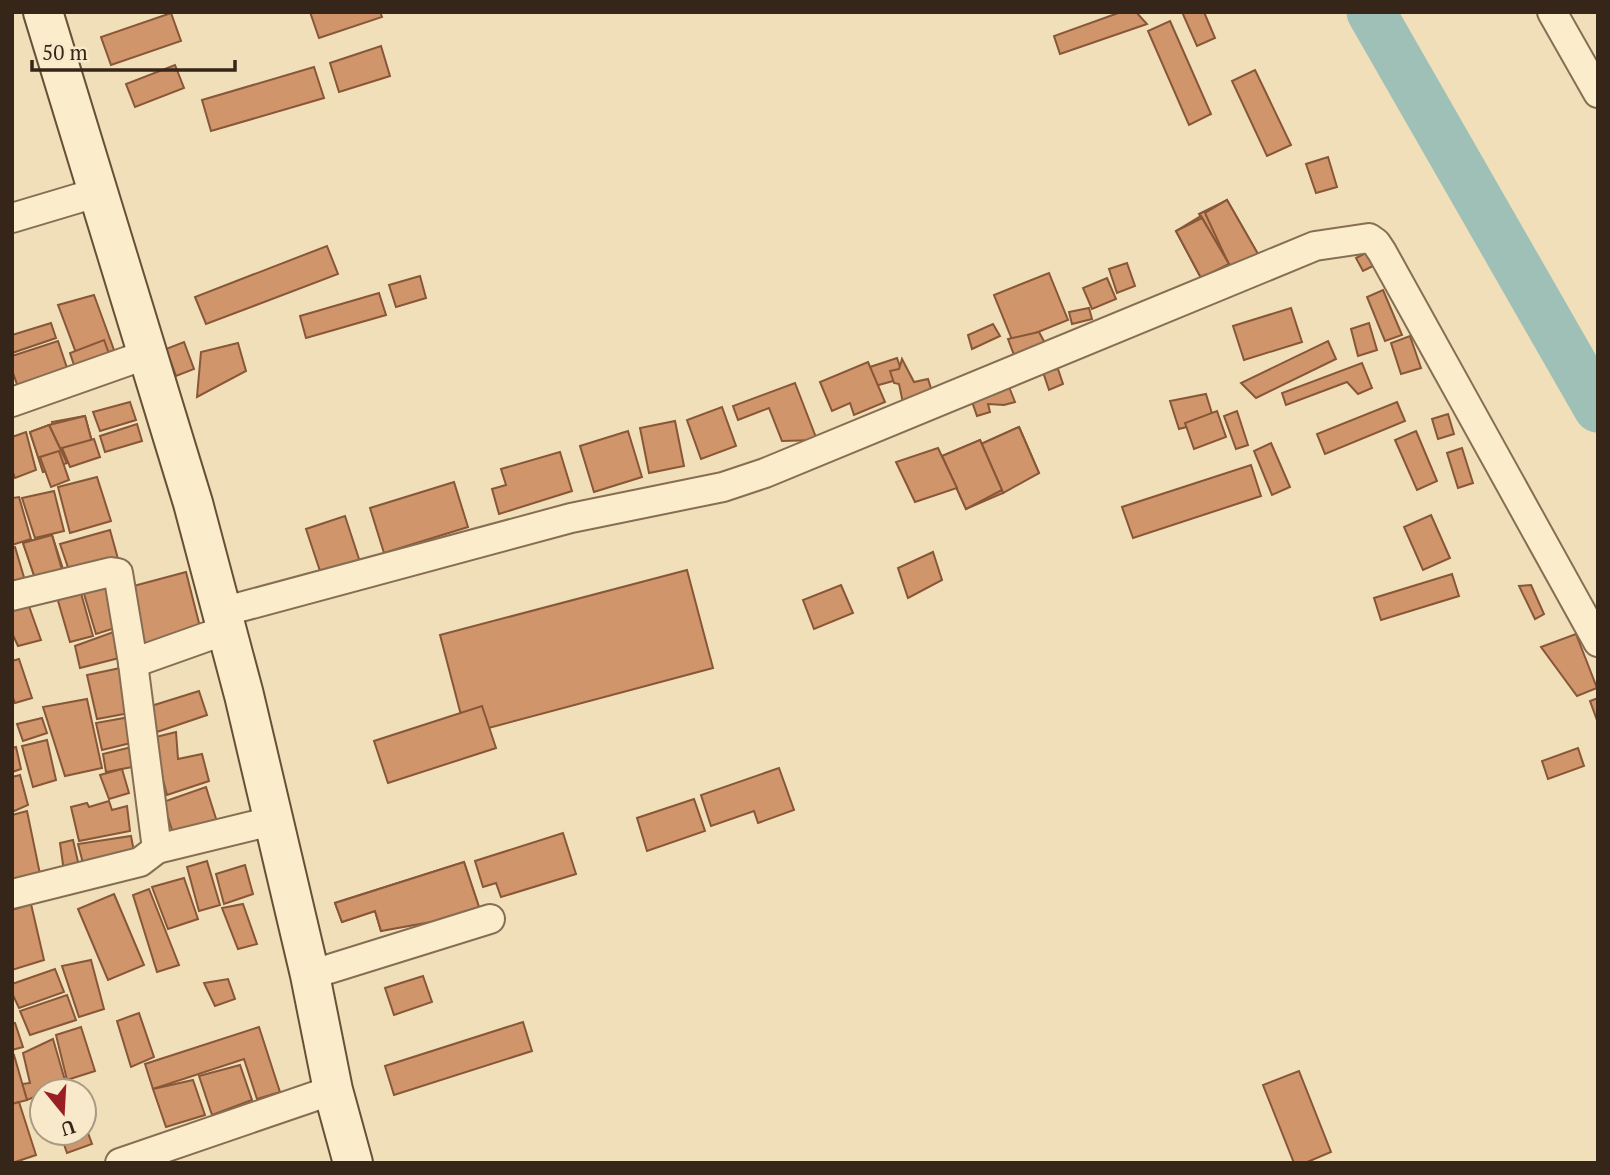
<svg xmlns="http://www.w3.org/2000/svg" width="1610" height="1175" font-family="'PT Serif',serif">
<rect width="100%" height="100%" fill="#f0dfb9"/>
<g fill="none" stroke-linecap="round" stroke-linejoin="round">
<polyline stroke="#9ec0b6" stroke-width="49" points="1371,12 1598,408"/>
</g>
<g fill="#d1956c" stroke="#875738" stroke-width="2">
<polygon points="310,12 380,12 382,17 319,38"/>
<polygon points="1121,12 1136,12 1147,24 1060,54 1054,36"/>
<polygon points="1182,12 1204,12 1215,38 1197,46"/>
<polygon points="171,13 181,41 111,65 101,37"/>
<polygon points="1170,21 1211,114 1189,125 1148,31"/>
<polygon points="381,46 390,76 339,92 330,63"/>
<polygon points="175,65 184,88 135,107 126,84"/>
<polygon points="314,67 324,98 211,131 202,100"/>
<polygon points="1255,70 1291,145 1267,156 1232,81"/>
<polygon points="1328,157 1337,187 1316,193 1306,164"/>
<polygon points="1227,200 1258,254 1231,269 1199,214"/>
<polygon points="1227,200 1258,254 1231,269 1205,213"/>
<polygon points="1201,216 1229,264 1201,278 1176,231"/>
<polygon points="1202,218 1229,264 1201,278 1176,231"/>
<polygon points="327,246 338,274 206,324 195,297"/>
<polygon points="1366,253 1373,266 1363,271 1356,258"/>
<polygon points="1127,263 1135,286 1117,293 1109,269"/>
<polygon points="1049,273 1068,320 1013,342 994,295"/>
<polygon points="420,276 426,298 396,307 389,285"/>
<polygon points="1107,278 1116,299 1092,309 1083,288"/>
<polygon points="1383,290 1402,335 1385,341 1367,297"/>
<polygon points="379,293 386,315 306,338 300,316"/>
<polygon points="94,295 114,350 81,366 58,305"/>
<polygon points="1089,308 1092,319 1072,324 1069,312"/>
<polygon points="1291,308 1302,342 1244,360 1233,326"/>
<polygon points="51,323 56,338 12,353 12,335"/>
<polygon points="1369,323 1377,350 1358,356 1351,329"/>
<polygon points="993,324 1000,336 972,349 968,335"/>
<polygon points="1039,332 1046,345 1017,363 1008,339"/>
<polygon points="1410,336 1421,368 1401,374 1391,343"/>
<polygon points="104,340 112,362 77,374 70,353"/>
<polygon points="58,341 70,377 21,396 12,370 12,356"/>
<polygon points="1328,341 1336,359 1256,398 1241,383"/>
<polygon points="184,342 194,369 176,376 166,349"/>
<polygon points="238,343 246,371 197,397 201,352"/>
<polygon points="897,358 904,378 875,386 870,367"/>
<polygon points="902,359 914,382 928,379 935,401 903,403 899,384 894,383 890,371 899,369"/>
<polygon points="868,362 885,402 854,415 850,403 832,411 820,382"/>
<polygon points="1362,363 1372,388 1358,394 1347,382 1286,405 1282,393"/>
<polygon points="1058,369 1063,384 1049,390 1043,372"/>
<polygon points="1007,382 1015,402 1004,405 988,404 990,412 977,416 970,396"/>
<polygon points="795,383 817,440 782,441 769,408 738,420 733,406"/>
<polygon points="1206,394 1214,420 1179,429 1170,401"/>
<polygon points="130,402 136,420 100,431 93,412"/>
<polygon points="1397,402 1405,421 1325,454 1317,434"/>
<polygon points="722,407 736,446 701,459 687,420"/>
<polygon points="1217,411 1226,437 1194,449 1185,423"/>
<polygon points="1237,411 1248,445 1236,449 1224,416"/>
<polygon points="1448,414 1454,434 1438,439 1432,419"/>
<polygon points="85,416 95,453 67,463 52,422"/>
<polygon points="85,416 95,453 67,463 49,425"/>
<polygon points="675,421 684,466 649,473 640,428"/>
<polygon points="137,424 142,441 105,452 100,436"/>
<polygon points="49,425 62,465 43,472 30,432"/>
<polygon points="49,425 67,463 43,472 30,432"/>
<polygon points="1019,427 1039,473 1002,490 981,444"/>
<polygon points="1019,427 1039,473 1003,493 981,444"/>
<polygon points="628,431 642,477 594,492 580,446"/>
<polygon points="1416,431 1437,481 1417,490 1395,440"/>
<polygon points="26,432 36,470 15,478 12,470 12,437"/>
<polygon points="94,439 100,457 70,467 62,448"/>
<polygon points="980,440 1003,493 966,509 942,456"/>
<polygon points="980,440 1002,490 966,509 942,456"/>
<polygon points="1271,443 1290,487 1272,495 1254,451"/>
<polygon points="938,448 957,488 915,502 896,462"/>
<polygon points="1462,448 1473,483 1458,488 1447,453"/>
<polygon points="59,451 69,480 51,487 40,457"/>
<polygon points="560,452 572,491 499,514 492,489 506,485 501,469"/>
<polygon points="1251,465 1261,496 1133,538 1122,507"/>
<polygon points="97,477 111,521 70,533 58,487"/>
<polygon points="454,482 468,527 384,553 370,508"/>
<polygon points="54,491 64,531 35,538 22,498"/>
<polygon points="19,497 31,539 12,545 12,498"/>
<polygon points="1431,515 1450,558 1423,570 1404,527"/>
<polygon points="345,516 360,562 321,574 306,529"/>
<polygon points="110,530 120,566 72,579 60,544"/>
<polygon points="52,535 65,575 37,584 23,543"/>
<polygon points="52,535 65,580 37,584 23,543"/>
<polygon points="15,547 26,584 12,588 12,548"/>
<polygon points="933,552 942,580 908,598 898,568"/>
<polygon points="687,570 713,668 466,734 440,635"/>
<polygon points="186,572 200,627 137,652 126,588"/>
<polygon points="1452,574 1459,596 1381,620 1374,598"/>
<polygon points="112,576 124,625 96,634 81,584"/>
<polygon points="841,585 853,613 814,629 803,600"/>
<polygon points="1531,585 1544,614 1535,619 1519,586"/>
<polygon points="79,586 93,636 70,642 56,594"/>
<polygon points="26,598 41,640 18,646 12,633 12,601"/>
<polygon points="119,630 127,656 80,668 75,646"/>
<polygon points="1576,634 1597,688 1577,696 1541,647"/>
<polygon points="19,659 32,698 15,703 12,696 12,661"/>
<polygon points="125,667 135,712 97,719 87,675"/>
<polygon points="199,691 207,715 157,732 148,707"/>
<polygon points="1598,698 1598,723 1590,701"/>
<polygon points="87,699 102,768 65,776 43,707"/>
<polygon points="482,706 496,748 388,783 374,741"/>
<polygon points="135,716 139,741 102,750 96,723"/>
<polygon points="42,718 47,733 23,741 17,724"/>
<polygon points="176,732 178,759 202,754 209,781 167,795 152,738"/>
<polygon points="47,740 56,780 33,787 22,746"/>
<polygon points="140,745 143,765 106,772 103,754"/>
<polygon points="16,747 21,769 12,772 12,748"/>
<polygon points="1578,748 1584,766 1548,779 1542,761"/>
<polygon points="779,768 794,810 758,823 754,811 711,826 701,795"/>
<polygon points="122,769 129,793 109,799 100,775"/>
<polygon points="20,775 28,805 12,812 12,777"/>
<polygon points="206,787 218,825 175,839 163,802"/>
<polygon points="694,799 705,831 647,851 637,818"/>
<polygon points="109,801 112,810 127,806 130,831 79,841 71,807 87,803 89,807"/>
<polygon points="27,811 40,874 12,881 12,815"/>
<polygon points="563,833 576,874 501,897 496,883 483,887 475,861"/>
<polygon points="131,836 136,862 86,875 78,844"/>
<polygon points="73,840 81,875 65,879 60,843"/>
<polygon points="207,861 220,905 199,911 187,867"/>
<polygon points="464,862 479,907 431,922 429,915 381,931 375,911 342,922 335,903"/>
<polygon points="464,862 479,907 431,922 381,931 375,911 342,922 335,903"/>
<polygon points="245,865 253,894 224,904 216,874"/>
<polygon points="184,878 198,919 168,929 152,887"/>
<polygon points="149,889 179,965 157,972 133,895"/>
<polygon points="114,894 144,965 108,980 78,909"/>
<polygon points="31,904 44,960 12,970 12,910"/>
<polygon points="243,904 257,944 238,949 222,908"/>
<polygon points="91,960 104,1009 79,1017 62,966"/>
<polygon points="55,969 64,992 19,1008 12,993 12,984"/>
<polygon points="423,976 432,1002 394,1015 385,988"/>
<polygon points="228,979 235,999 215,1006 204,983"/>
<polygon points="67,995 76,1020 30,1035 20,1011"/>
<polygon points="139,1013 154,1057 131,1067 117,1021"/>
<polygon points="523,1022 532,1051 394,1095 385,1066"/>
<polygon points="12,1023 15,1023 23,1047 12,1050"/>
<polygon points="81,1027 95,1071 67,1080 56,1035"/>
<polygon points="259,1027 280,1092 257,1099 244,1059 153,1089 145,1064"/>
<polygon points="53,1039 66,1084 50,1091 42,1091 42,1094 27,1100 22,1084 30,1083 23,1053"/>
<polygon points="14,1055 27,1100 12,1104 12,1056"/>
<polygon points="240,1065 252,1100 212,1115 199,1076"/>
<polygon points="1299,1071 1331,1152 1305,1163 1294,1163 1263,1085"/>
<polygon points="193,1080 205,1115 166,1127 153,1089"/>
<polygon points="19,1102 36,1155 12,1163 12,1104"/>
<polygon points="84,1122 92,1144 67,1153 60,1133 84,1133"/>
</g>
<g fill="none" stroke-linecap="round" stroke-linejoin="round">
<g stroke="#876e53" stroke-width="32">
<g id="minor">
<polyline points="1552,12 1598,93"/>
<polyline points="12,218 99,192"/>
<polyline points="12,402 148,354"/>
<polyline points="12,596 111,572 118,573 133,663 157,849"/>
<polyline points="222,612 571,518 723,487 765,473 1315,246 1369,238 1376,243 1382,252 1598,642"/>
<polyline points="133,663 226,630"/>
<polyline points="12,894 140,862 157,849 272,821"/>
<polyline points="310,975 490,919"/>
<polyline points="120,1163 333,1090"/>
</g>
</g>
<g stroke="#684f37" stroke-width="42">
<polyline id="secondary" points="43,12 193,503 244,695 310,975 333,1090 353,1163"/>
</g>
<use href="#minor" stroke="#fbeccc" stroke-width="28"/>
<use href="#secondary" stroke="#fbeccc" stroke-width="38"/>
</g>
<rect width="1610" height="1175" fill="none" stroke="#352619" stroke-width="28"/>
<g transform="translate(63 1112) rotate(162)"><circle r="33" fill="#f7e9c9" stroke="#a99b83" stroke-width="2"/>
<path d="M0-5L12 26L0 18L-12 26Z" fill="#992022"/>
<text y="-10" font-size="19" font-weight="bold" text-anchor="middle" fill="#352619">U</text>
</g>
<path d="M32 60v10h203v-10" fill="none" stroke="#352619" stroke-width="3.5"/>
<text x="42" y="60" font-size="21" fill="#352619" stroke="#f7e9c9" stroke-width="5" paint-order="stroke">50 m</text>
</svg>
